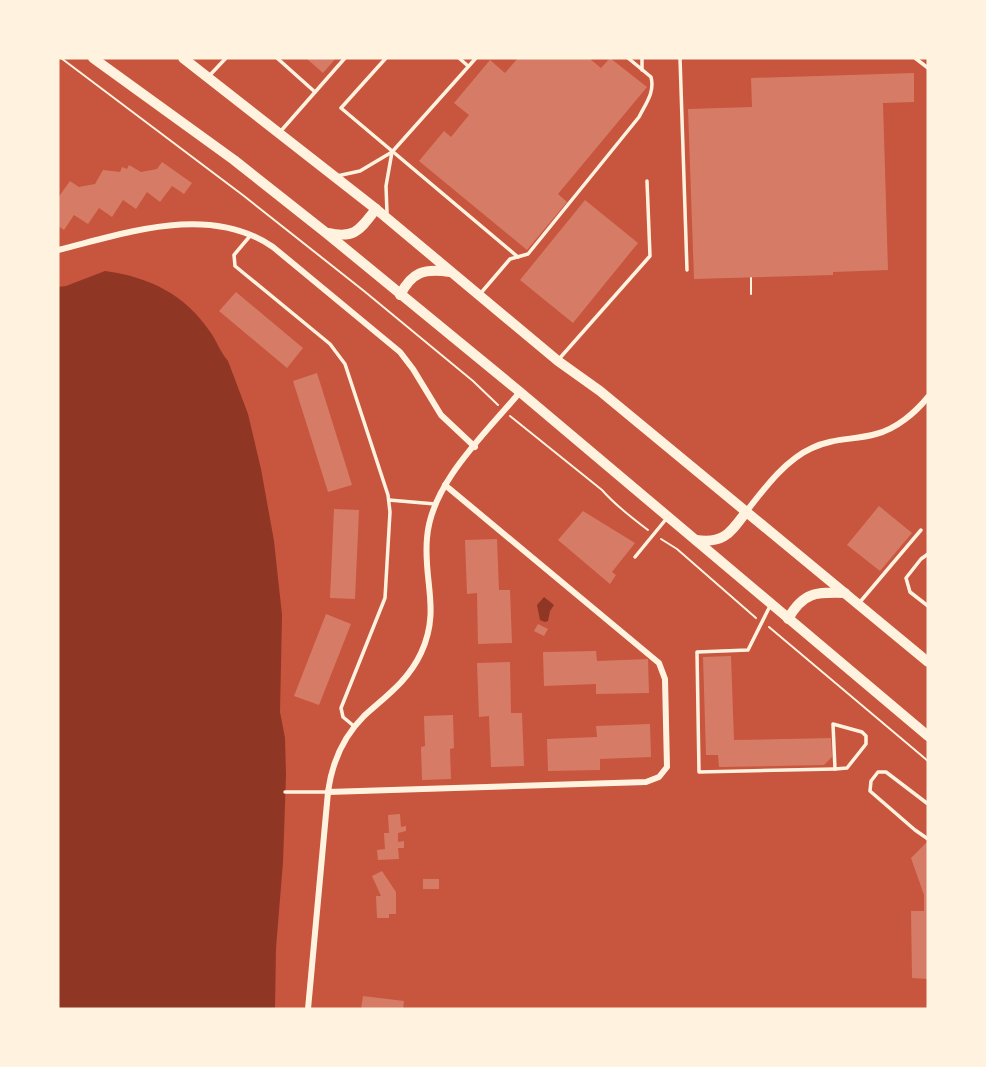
<svg xmlns="http://www.w3.org/2000/svg" width="986" height="1067" font-family="'Nunito Sans',sans-serif">
<rect width="100%" height="100%" fill="#c8553d"/>
<g fill="#8f3625">
<path d="M105 271C149 277 185 294 211 333 217 342 221 353 228 361L248 414 261 469 274 541 282 615 280 712 285 738 286 775 283 862 276 948 275 1009H58V287L66 286Z"/>
<polygon points="544,597 554,605 550,611 548,621 545,622 540,620 537,605"/>
</g>
<g fill="#d67c66">
<polygon points="306,58 336,58 323,73"/>
<polygon points="518,58 589,58 601,68 610,58 647,87 558,194 567,202 527,250 419,161 444,131 451,137 469,115 454,103 490,60 505,73"/>
<polygon points="914,73 914,102 883,103 888,270 833,272 833,275 694,279 688,109 752,107 751,78"/>
<polygon points="162,162 192,183 184,194 172,186 160,202 147,192 136,209 123,200 112,217 99,208 88,224 74,215 64,230 58,226 58,198 70,181 79,187 95,184 103,170 120,172 122,167 127,169 129,165 141,172 157,169"/>
<polygon points="585,200 638,243 573,323 520,280"/>
<polygon points="236,292 303,348 287,368 219,311"/>
<polygon points="317,373 352,485 328,492 293,381"/>
<polygon points="879,506 912,533 880,571 847,545"/>
<polygon points="334,509 359,510 355,599 330,598"/>
<polygon points="583,511 635,543 612,572 616,575 610,584 558,540"/>
<polygon points="497,539 499,590 510,590 512,643 478,644 477,593 467,594 465,540"/>
<polygon points="326,614 351,624 319,705 294,696"/>
<polygon points="538,624 548,629 544,636 534,631"/>
<polygon points="596,651 597,661 648,659 649,693 596,694 596,684 544,686 543,652"/>
<polygon points="731,656 734,740 831,738 832,757 824,765 719,767 718,755 706,755 703,657"/>
<polygon points="510,662 511,713 522,713 524,766 491,767 489,716 479,717 477,663"/>
<polygon points="453,715 454,748 450,749 451,779 422,780 421,747 425,746 424,716"/>
<polygon points="650,724 651,757 600,759 600,770 548,771 547,739 597,737 596,726"/>
<polygon points="400,814 401,827 406,826 406,831 398,833 398,842 404,841 404,848 398,848 399,859 378,860 377,850 385,849 384,833 389,833 388,815"/>
<polygon points="928,841 927,979 912,978 911,911 924,911 924,895 911,858"/>
<polygon points="382,871 396,892 396,914 389,914 389,918 377,918 376,896 381,896 372,876"/>
<rect x="423" y="879" width="16" height="10"/>
<polygon points="363,996 404,1001 403,1009 361,1009"/>
</g>
<g fill="none" stroke-linecap="round" stroke-linejoin="round">
<g stroke="#fff3e0" stroke-width="2">
<polyline points="61,58 244,196 364,291 473,381 498,405"/>
<polyline points="751,278 751,294"/>
<path d="M510 416 602 490C615 505 632 518 648 530"/>
<polyline points="661,539 677,549 756,618"/>
<polyline points="769,627 928,761"/>
</g>
<g stroke="#fff3e0" stroke-width="3.5">
<polyline points="277,58 315,92"/>
<polyline points="386,58 341,108 518,257"/>
<polyline points="459,58 468,66"/>
<polyline points="642,58 642,70"/>
<polyline points="680,58 687,270"/>
<polyline points="915,58 928,68"/>
<polyline points="210,75 226,58"/>
<polyline points="280,132 345,58"/>
<polyline points="337,176 360,171 392,152 476,58"/>
<polyline points="387,213 386,186 392,152"/>
<polyline points="250,236 234,255 235,266 330,344 345,364 388,495 390,512 385,598 341,708 343,717 355,727"/>
<path d="M480 294 510 259 528 254 639 117C646 103 655 92 651 77L628 58"/>
<polyline points="559,359 650,256 647,181"/>
<polyline points="389,500 435,504"/>
<polyline points="928,554 921,559 906,578 910,592 928,606"/>
<polyline points="635,557 667,518"/>
<polyline points="860,602 921,530"/>
<polyline points="770,606 748,650 697,652 699,772 835,769"/>
<polygon points="833,724 862,732 866,736 866,744 847,768 835,769"/>
<polyline points="285,792 328,792"/>
<polyline points="928,804 886,772 878,772 871,781 870,791 915,830 928,839"/>
</g>
<g stroke="#fff3e0" stroke-width="6">
<path d="M58 250C127 233 209 203 273 247L400 352 413 369 441 415 475 447"/>
<path d="M746 512C764 489 785 460 812 448 832 438 855 440 876 434 896 429 915 413 928 397"/>
<polyline points="328,792 646,782 659,777 667,767 665,679 659,663 445,485"/>
<path d="M308 1009 328 792C332 762 343 737 364 716 386 696 408 681 421 653 441 610 423 581 427 538 431 483 486 433 520 392"/>
</g>
<g stroke="#fff3e0" stroke-width="10">
<polyline points="93,58 234,160 325,232 520,392 928,736"/>
<polyline points="183,58 376,209 558,361 600,391 928,662"/>
<path d="M328 233C356 239 360 229 376 209"/>
<path d="M400 295C412 272 424 268 450 272"/>
<path d="M696 540C724 544 730 533 746 512"/>
<path d="M788 619C803 592 816 592 845 593"/>
</g>
</g>
<rect width="986" height="1067" fill="none" stroke="#fff3e0" stroke-width="119"/>
</svg>
